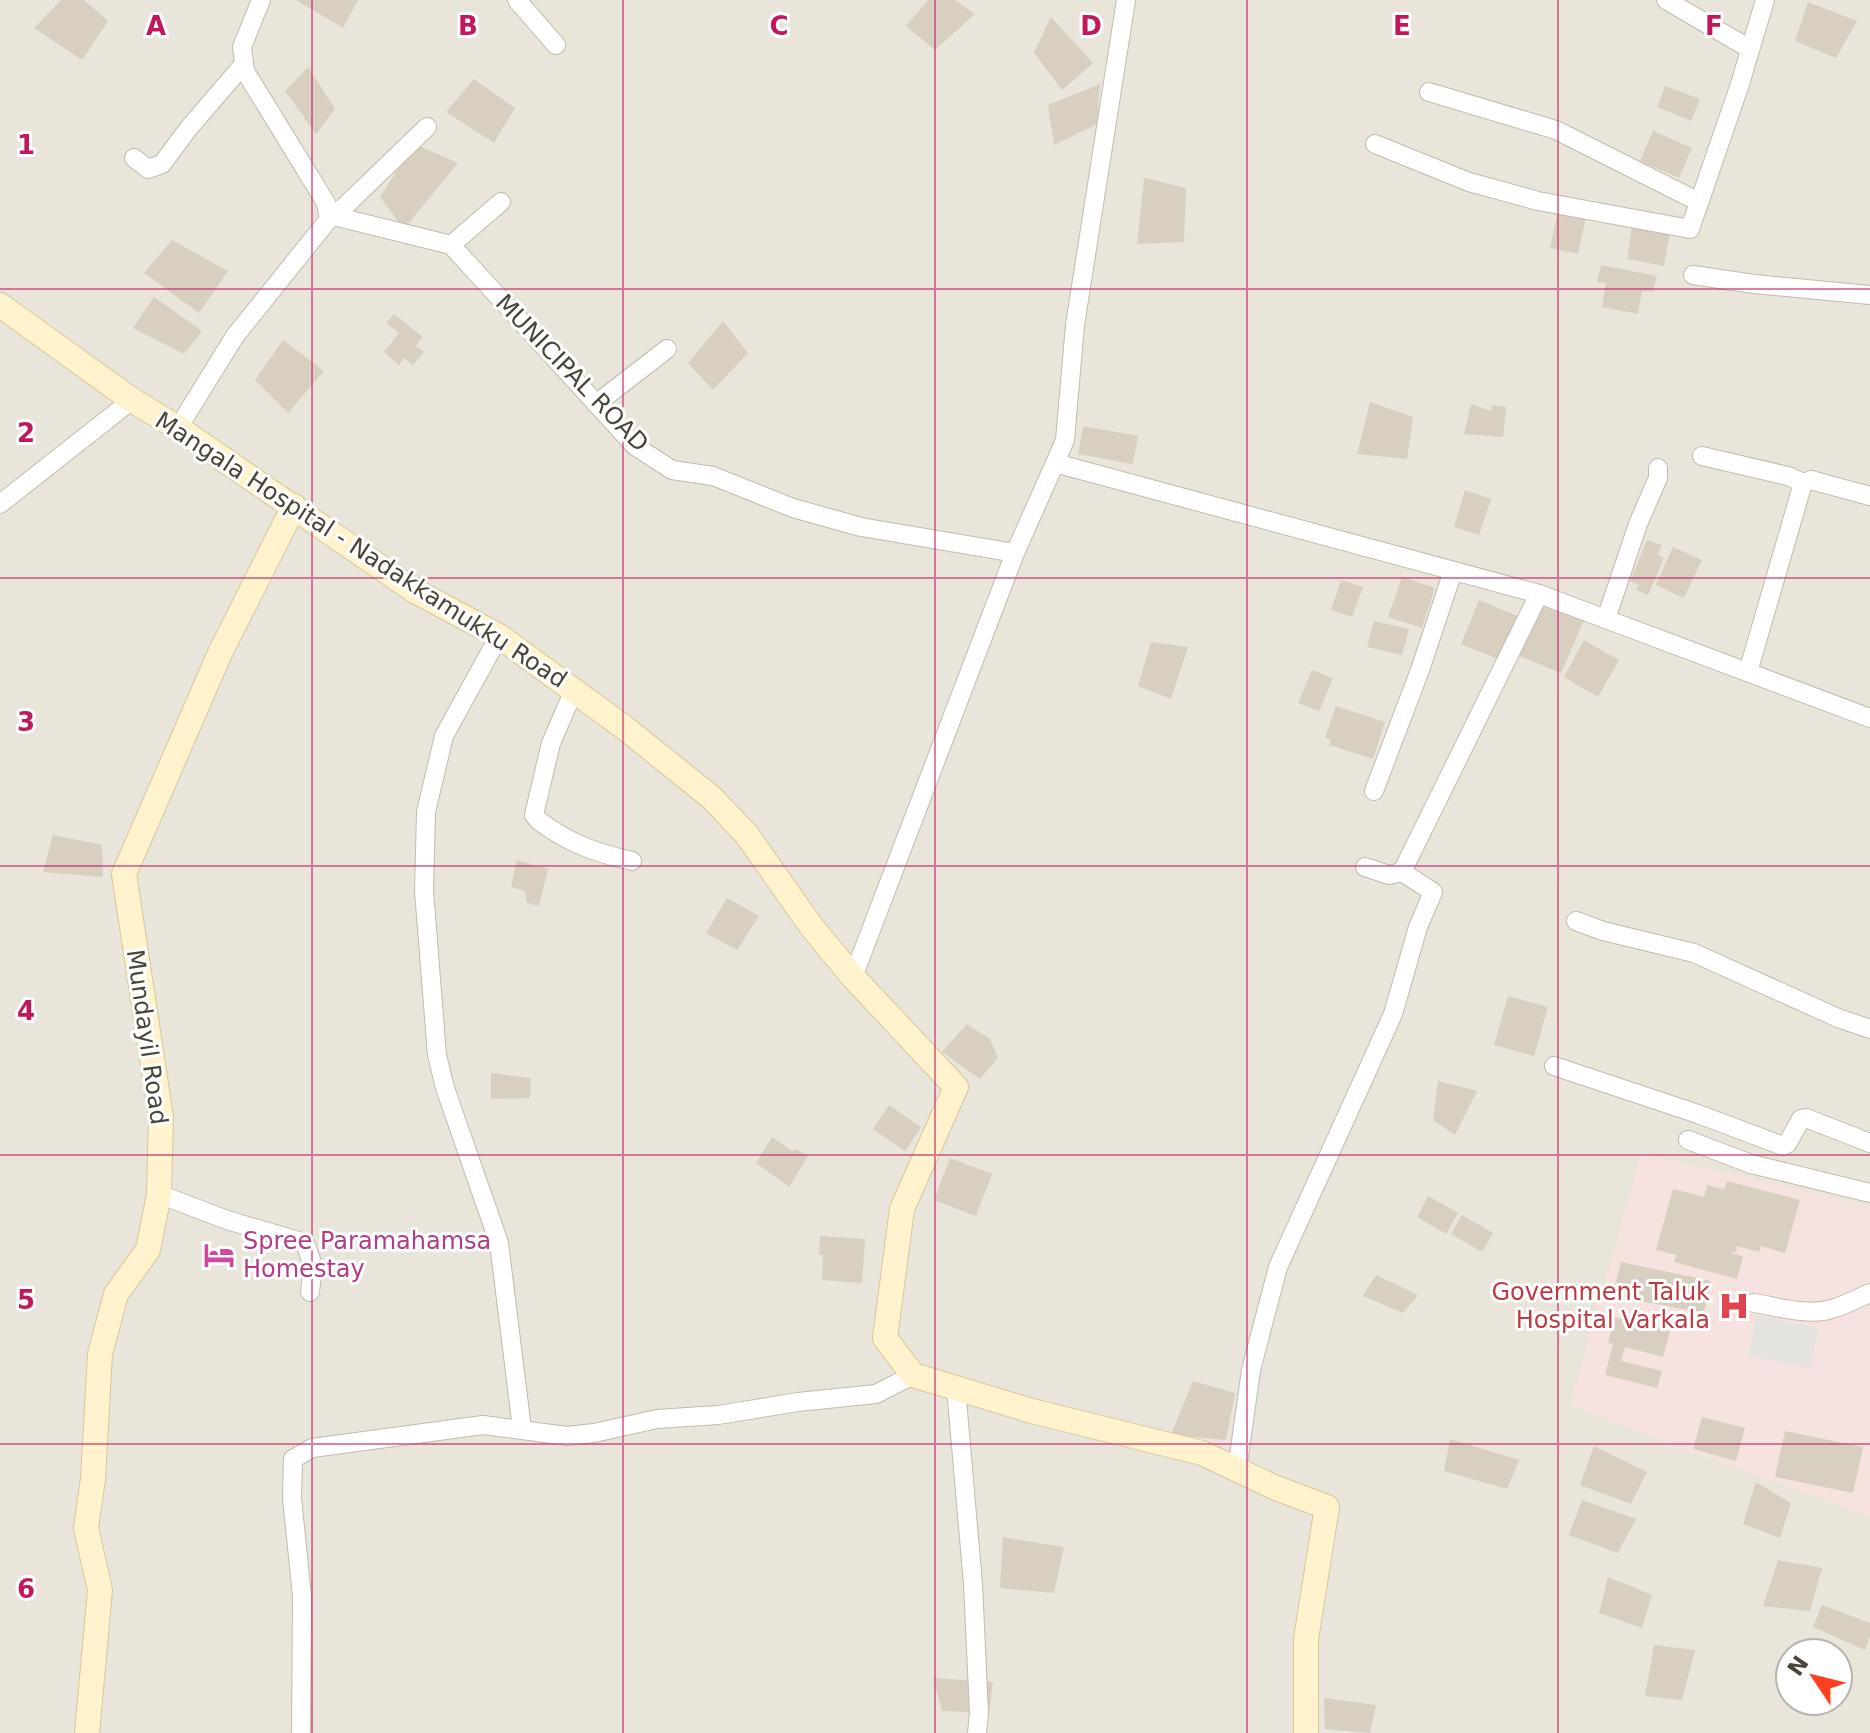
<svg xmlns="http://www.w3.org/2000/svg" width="1870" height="1733" font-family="'DejaVu Sans',sans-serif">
<rect width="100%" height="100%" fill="#f6f3ec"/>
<path fill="#eae5da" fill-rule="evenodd" d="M0 0H1870V1733H0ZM1790 1653H1838V1701H1790Z"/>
<polygon fill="#f6e3e0" points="1641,1154 1870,1206 1870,1517 1570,1406"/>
<polygon fill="#e5e3e0" points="1756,1315 1819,1328 1810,1368 1748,1356"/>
<g fill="#d8cfc1">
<polygon points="61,0 84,0 108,21 82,60 34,28"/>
<polygon points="296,0 358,0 343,28"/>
<polygon points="928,0 955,0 975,14 935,50 906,26"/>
<polygon points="1808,2 1857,21 1836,58 1795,41"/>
<polygon points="1051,17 1093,63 1062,90 1034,53"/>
<polygon points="308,67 335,109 316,134 285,91"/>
<polygon points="474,79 515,108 494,143 446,112"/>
<polygon points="1100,84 1097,124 1054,145 1048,105"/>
<polygon points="1665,86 1700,99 1691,121 1657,107"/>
<polygon points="1653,131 1692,148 1679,178 1640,161"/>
<polygon points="414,144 458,163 404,229 380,197"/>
<polygon points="1144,178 1186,188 1184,242 1137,244"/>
<polygon points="1558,211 1586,217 1578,254 1550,248"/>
<polygon points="1632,226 1670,233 1664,266 1627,259"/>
<polygon points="172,240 228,271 199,313 144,273"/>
<polygon points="1601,265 1657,276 1653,292 1642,291 1638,314 1602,307 1606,283 1597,282"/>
<polygon points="154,297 202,331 184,354 133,328"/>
<polygon points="394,314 423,337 416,346 424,352 413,365 404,358 399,365 384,352 399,333 386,323"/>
<polygon points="723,321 748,353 713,390 688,363"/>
<polygon points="283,340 324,371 288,413 255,380"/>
<polygon points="1370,402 1413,417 1407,459 1357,454"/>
<polygon points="1471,404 1491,411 1492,405 1506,407 1503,437 1464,434"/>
<polygon points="1083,426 1138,436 1133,464 1078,454"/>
<polygon points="1465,490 1491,499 1479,535 1454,527"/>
<polygon points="1647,540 1662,545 1658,555 1664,558 1648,595 1636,590 1639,585 1630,581"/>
<polygon points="1673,547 1702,560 1684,598 1656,585"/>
<polygon points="1402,577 1435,588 1422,628 1388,617"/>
<polygon points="1341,580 1363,587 1352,617 1331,610"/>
<polygon points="1542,599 1586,616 1561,673 1517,655"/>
<polygon points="1479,600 1518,616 1500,660 1461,644"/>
<polygon points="1374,621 1409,629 1402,655 1367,647"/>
<polygon points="1584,640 1619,660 1598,697 1564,677"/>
<polygon points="1151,642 1188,647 1171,699 1138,686"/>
<polygon points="1312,670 1333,678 1319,711 1298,703"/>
<polygon points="1336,706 1385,722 1373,759 1329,745 1331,740 1325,738"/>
<polygon points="53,835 102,845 103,877 43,872"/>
<polygon points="517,860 548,869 539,906 527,903 525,891 511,887"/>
<polygon points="727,898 759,916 737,950 706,933"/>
<polygon points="1508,996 1548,1007 1534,1056 1494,1045"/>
<polygon points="967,1024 990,1039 998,1058 980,1079 942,1052"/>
<polygon points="491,1073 531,1078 530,1098 491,1099"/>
<polygon points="1438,1081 1477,1091 1455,1135 1433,1120"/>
<polygon points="889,1105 921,1127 905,1151 873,1129"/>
<polygon points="772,1137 792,1151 796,1149 808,1156 789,1187 756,1163"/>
<polygon points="950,1158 992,1174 976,1216 934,1200"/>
<polygon points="1727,1181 1800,1200 1785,1253 1761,1246 1759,1252 1737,1246 1736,1252 1731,1253 1743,1256 1737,1279 1674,1262 1676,1255 1656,1250 1673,1189 1704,1197 1707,1185 1724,1189"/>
<polygon points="1428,1196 1458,1213 1446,1234 1417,1217"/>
<polygon points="1462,1215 1493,1233 1482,1252 1451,1234"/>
<polygon points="820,1236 865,1239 862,1283 822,1280 823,1255 819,1255"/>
<polygon points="1621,1262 1711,1281 1704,1313 1612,1296"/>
<polygon points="1376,1275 1418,1295 1403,1313 1363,1296"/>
<polygon points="1615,1317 1670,1331 1663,1357 1625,1347 1621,1361 1662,1371 1657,1388 1605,1375 1613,1344 1608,1343"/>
<polygon points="1193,1381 1235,1393 1226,1440 1171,1435"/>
<polygon points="1702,1417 1745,1428 1736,1461 1693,1449"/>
<polygon points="1785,1431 1863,1447 1853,1493 1775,1477"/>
<polygon points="1450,1439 1519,1460 1507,1489 1444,1471"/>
<polygon points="1594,1446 1647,1472 1631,1504 1580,1485"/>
<polygon points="1756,1482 1791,1503 1780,1538 1743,1524"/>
<polygon points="1582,1500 1636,1519 1618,1553 1569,1535"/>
<polygon points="1003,1537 1064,1547 1054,1593 1000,1588"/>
<polygon points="1778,1560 1822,1568 1810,1611 1763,1606"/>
<polygon points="1608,1577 1652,1595 1642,1628 1599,1613"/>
<polygon points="1822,1605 1870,1623 1870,1636 1865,1650 1813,1627"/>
<polygon points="1654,1645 1695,1650 1682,1700 1645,1696"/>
<polygon points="933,1678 993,1682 989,1713 942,1711"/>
<polygon points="1324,1698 1376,1705 1370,1733 1325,1729"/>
</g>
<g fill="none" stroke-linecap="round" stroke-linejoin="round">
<g stroke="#c2bbae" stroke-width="20">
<g id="street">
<polyline points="517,0 556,45"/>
<polyline points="1666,0 1750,49"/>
<polyline points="1429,92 1556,130 1699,202"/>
<polyline points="1375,144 1469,182 1538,201 1690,229 1740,84 1765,0"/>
<polyline points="134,158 148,169 162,164 188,129 243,65"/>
<polyline points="330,215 451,245 635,446 672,470 713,476 793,508 861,527 1015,553"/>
<polyline points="330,215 343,208 427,127"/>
<polyline points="451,245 501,202"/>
<polyline points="1693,275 1754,284 1870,295"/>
<polyline points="596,404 667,349"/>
<polyline points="178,428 235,336 329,219 326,203 245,71 242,47 261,0"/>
<polyline points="1702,456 1788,476 1803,483"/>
<polyline points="1055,463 1065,440 1075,325 1126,0"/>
<polyline points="0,504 132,400"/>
<polyline points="1606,619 1638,524 1658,478 1658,468"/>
<polyline points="499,636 444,736 426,812 424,891 437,1055 445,1088 499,1243 522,1429"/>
<polyline points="1748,672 1803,483 1811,480 1870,496"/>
<path d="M574 690 551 743 534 815 538 820C568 843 596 853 632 861"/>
<polyline points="1374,791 1420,670 1453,571"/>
<polyline points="1365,867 1389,875 1402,872 1539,594"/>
<polyline points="1576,921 1603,931 1694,953 1838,1018 1870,1029"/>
<polyline points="853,977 1015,553 1055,463 1539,594 1870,718"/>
<polyline points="1554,1066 1698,1114 1783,1146 1787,1144 1801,1119 1806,1118 1870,1143"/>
<polyline points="1688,1140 1751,1164 1870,1193"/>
<polyline points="159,1194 227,1220 305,1243 313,1265 310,1292"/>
<path d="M1754 1303C1779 1307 1810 1317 1835 1308 1847 1304 1859 1298 1870 1293"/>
<polyline points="956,1388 973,1584 979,1713 977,1733"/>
<polyline points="1237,1470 1251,1370 1278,1267 1393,1014 1418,927 1433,892 1402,872"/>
<polyline points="301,1733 302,1596 292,1498 293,1459 312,1448 483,1425 567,1436 594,1433 657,1419 718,1415 798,1402 876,1394 913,1375"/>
</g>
</g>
<g stroke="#d6c79b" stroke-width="26">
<g id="secondary">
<polyline points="0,305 132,400 178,428 415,591 499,636 625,728 712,798 747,835 811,926 853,977 956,1087 902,1209 885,1338 913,1375 1032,1411 1202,1453 1276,1488 1327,1507 1306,1639 1306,1733"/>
<polyline points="87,1733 100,1590 86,1528 93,1479 100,1354 116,1294 148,1250 159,1194 161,1117 124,874 220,653 294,506"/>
</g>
</g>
<use href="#street" stroke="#fff" stroke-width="18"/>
<use href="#secondary" stroke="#fff3cd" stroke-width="24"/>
</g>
<path fill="none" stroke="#c2185b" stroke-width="2" stroke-opacity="0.55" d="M312 0V1733M623 0V1733M935 0V1733M1247 0V1733M1558 0V1733M0 289H1870M0 578H1870M0 866H1870M0 1155H1870M0 1444H1870"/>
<defs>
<g id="hotel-bare" transform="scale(2.4)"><path d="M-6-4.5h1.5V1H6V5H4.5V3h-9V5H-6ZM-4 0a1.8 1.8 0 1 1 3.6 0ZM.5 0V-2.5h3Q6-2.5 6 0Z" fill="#d1479c" stroke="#fff" stroke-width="2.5" paint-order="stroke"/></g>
<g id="hospital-bare" transform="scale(2.4)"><path d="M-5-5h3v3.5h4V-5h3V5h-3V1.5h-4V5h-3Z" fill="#e0444e" stroke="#fff" stroke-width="2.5" paint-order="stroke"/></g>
</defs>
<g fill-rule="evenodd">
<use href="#hotel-bare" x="219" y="1255"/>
<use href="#hospital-bare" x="1734" y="1306"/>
</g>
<g text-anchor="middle" stroke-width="6" stroke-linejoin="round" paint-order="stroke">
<g font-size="24" fill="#4b4439" stroke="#fff">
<text transform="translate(572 373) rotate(46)" y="8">MUNICIPAL ROAD</text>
<text transform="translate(361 550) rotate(33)" y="8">Mangala Hospital - Nadakkamukku Road</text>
<text transform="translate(147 1037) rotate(82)" y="8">Mundayil Road</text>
</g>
<g font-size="24" fill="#b23c85" stroke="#fff" text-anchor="start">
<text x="243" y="1249">Spree Paramahamsa<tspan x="243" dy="28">Homestay</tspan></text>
</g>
<g font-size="24" fill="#be3a42" stroke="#fff" text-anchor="end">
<text x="1710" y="1300">Government Taluk<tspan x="1710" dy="28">Hospital Varkala</tspan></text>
</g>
</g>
<g font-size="26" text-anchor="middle" font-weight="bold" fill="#c2185b" stroke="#fff" stroke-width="6" stroke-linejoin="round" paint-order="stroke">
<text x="156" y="35">A</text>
<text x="468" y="35">B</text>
<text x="779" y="35">C</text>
<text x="1091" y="35">D</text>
<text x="1402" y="35">E</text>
<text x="1714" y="35">F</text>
<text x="26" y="154">1</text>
<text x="26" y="442">2</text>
<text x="26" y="731">3</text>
<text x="26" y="1020">4</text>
<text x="26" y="1309">5</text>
<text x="26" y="1598">6</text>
</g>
<g transform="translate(1814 1677) rotate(305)"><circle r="38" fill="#ffffff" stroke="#b7b4b0" stroke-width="2"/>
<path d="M0-6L14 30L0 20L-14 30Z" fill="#fc3f1d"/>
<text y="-12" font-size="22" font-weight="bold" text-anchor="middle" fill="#4b4439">N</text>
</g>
</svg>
